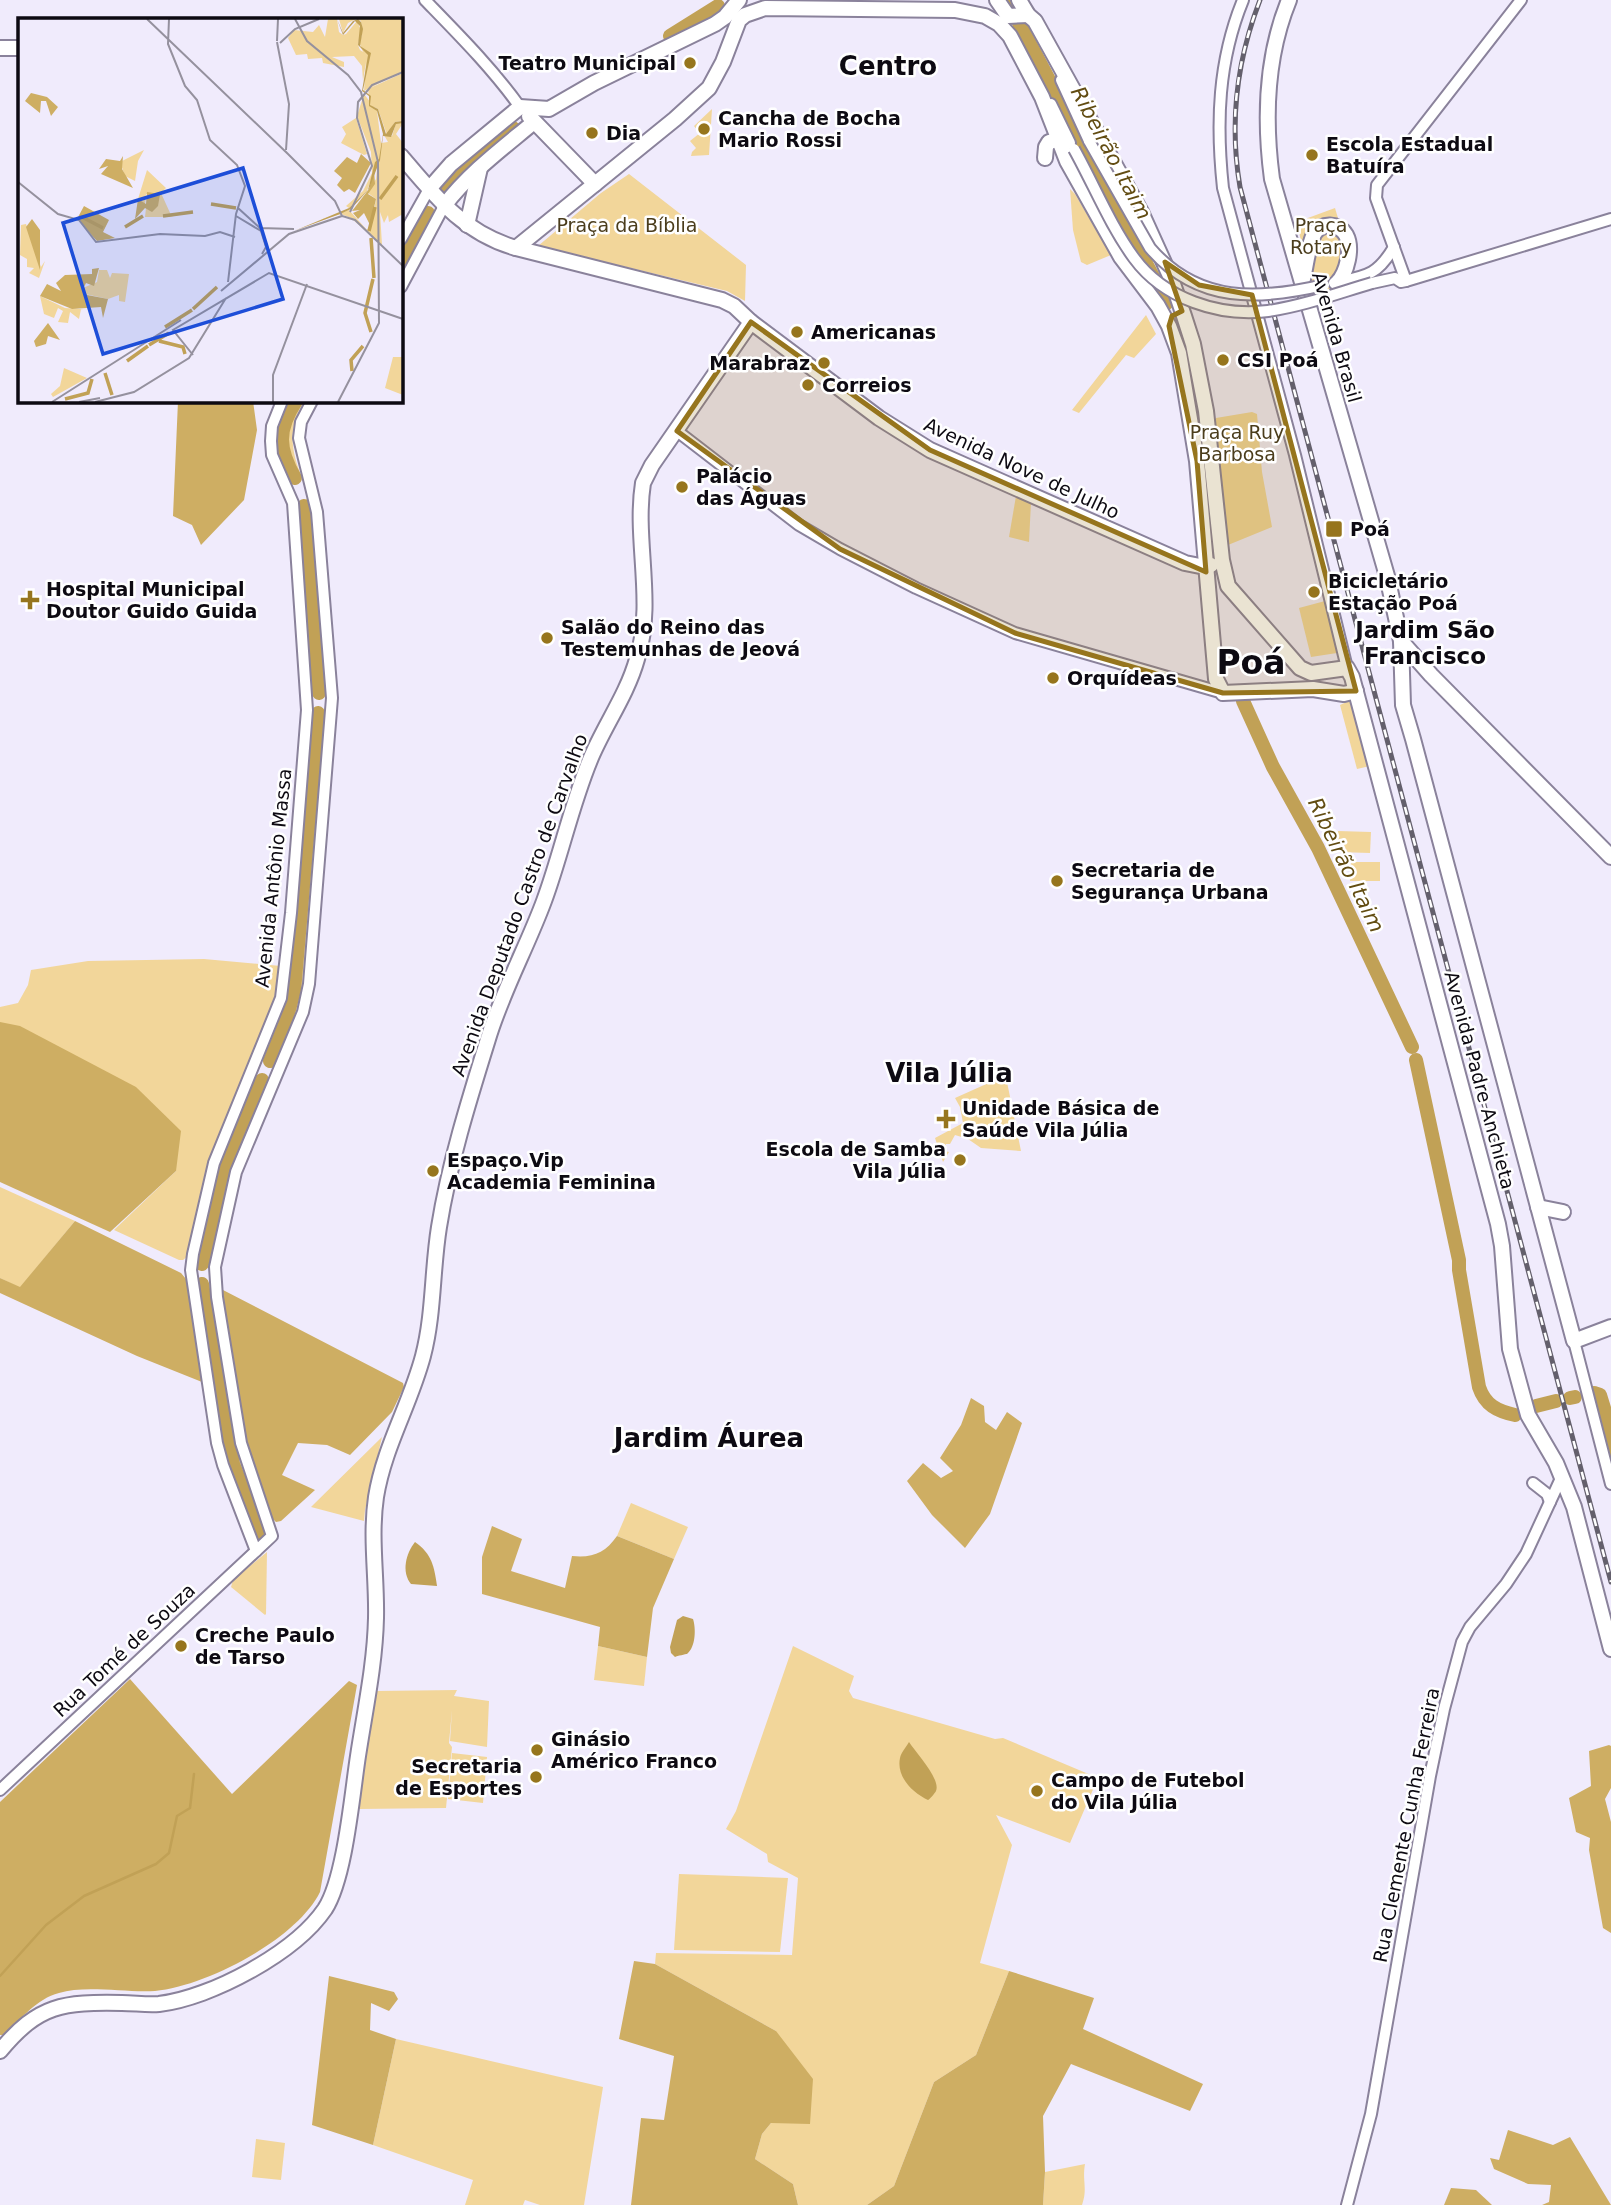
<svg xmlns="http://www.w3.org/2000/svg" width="1611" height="2205" font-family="'DejaVu Sans',sans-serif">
<rect width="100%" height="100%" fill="#f0ebfc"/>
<g fill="#f2d69a">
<polygon points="712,109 709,155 691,156 692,152 696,148 690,141 700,133 694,126"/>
<polygon points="514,125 517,129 464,174 444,196 440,191 473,157"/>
<polygon points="629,174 746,265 745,301 727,291 538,246 601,193"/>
<polygon points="1070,189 1075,194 1111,255 1087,265 1081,262 1073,230"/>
<polygon points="425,205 433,214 401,274 401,252"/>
<polygon points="1335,208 1343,235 1348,277 1332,291 1312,294 1297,222"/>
<polygon points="1146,315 1156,334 1134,358 1126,355 1079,413 1072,410"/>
<path d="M290 401H305C287 425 291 452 302 477L292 485C277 457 270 429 290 401Z"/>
<path d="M1252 412 1257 414 1262 472 1272 527 1228 545C1225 520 1209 436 1216 418Z"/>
<polygon points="1016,496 1031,502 1029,542 1009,537"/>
<polygon points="308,497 325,692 320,696 312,695 298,509"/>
<polygon points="1325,601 1337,653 1311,657 1299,608"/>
<polygon points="1351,700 1370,766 1357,769 1340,705"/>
<polygon points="315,708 326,712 302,998 276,1066 270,1066 262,1060 284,1003 312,711"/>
<polygon points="1338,831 1371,832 1370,853 1337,852"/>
<polygon points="1351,862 1380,862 1380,881 1350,881"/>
<polygon points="204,959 281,966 277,994 212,1154 189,1255 183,1260 179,1260 114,1230 176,1171 0,1023 0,1007 18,1003 28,985 31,970 88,961"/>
<polygon points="259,1075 265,1077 269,1082 230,1176 210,1265 201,1268 196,1265 214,1179 223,1151 255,1076"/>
<polygon points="1002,1077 1007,1082 1021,1151 981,1148 968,1139 955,1135 950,1144 946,1144 945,1151 949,1152 943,1162 935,1138 963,1123 960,1107 955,1098"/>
<polygon points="0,1187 75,1221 20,1288 0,1278"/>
<polygon points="201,1279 211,1285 239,1449 267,1535 260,1542 257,1541 227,1467 221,1443 196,1282"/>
<polygon points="382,1437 365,1510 364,1521 311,1507"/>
<polygon points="631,1503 688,1527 674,1559 617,1536"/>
<polygon points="267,1552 266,1614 265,1615 231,1587 233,1580"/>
<polygon points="598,1646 647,1657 644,1686 594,1680"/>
<polygon points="793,1646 854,1676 849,1691 853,1698 995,1739 1003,1738 1098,1778 1070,1843 996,1815 1012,1845 980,1963 1009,1971 976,2055 934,2082 894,2186 867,2205 798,2205 793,2184 755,2159 762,2134 771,2123 776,2031 655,1964 656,1953 792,1955 798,1878 768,1862 767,1854 726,1829 736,1811"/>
<polygon points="457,1690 454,1696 489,1701 487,1747 450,1741 452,1710 449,1743 452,1747 446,1808 359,1809 356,1807 372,1694 376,1691"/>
<polygon points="452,1753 487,1757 483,1803 448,1799"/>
<polygon points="679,1874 788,1878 780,1952 674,1950"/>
<polygon points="396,2039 603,2087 584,2205 540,2205 525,2200 523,2205 465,2205 473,2180 373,2145"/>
<polygon points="256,2139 285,2143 281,2180 252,2177"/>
<path d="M1085 2164C1082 2181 1088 2189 1082 2205H1043L1045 2172Z"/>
</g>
<g fill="#ceae63">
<polygon points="178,401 253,401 257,430 244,500 201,545 192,525 173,516"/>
<polygon points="0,1022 20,1026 136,1087 181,1131 176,1171 110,1232 0,1182"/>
<polygon points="75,1221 181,1273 186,1279 202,1382 137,1356 0,1293 0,1278 20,1287"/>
<polygon points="223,1290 403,1383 404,1387 392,1412 350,1455 327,1445 298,1443 282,1475 315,1490 281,1521 276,1522 271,1517 245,1441 221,1292"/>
<polygon points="971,1398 984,1406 985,1422 996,1430 1007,1412 1022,1423 990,1514 965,1548 932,1515 907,1481 923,1463 941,1478 953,1471 940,1458 961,1425"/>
<path d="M492 1526 522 1539 511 1571 565 1588 572 1556C593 1558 605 1553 617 1536L674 1559 653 1608 647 1657 598 1646 600 1627 482 1594V1557Z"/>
<path d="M130 1679 232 1794 349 1681 357 1685 320 1892C297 1939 207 1986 155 1991 127 1993 85 1985 59 1993 36 1999 21 2019 5 2035H0V1802Z"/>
<polygon points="1609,1745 1611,1746 1611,1788 1605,1799 1611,1822 1611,1933 1603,1928 1589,1850 1590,1838 1576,1832 1569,1798 1591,1786 1589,1751"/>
<polygon points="634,1961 655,1964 776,2031 813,2079 810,2124 771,2123 762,2134 755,2159 793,2184 798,2205 631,2205 641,2118 664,2120 674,2056 619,2039"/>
<polygon points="1009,1971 1094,1998 1083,2029 1203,2084 1190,2111 1071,2064 1043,2116 1045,2172 1043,2205 867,2205 894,2186 934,2082 976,2055"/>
<polygon points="329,1976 394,1992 398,1999 389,2011 371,2003 370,2030 396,2039 373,2145 312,2125"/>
<polygon points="1508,2130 1553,2145 1570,2137 1611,2205 1542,2205 1549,2202 1551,2185 1528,2184 1494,2169 1490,2158 1499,2160"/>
<polygon points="1451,2188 1476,2190 1492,2205 1444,2205"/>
</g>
<g fill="#c1a156">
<path d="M415 1542C432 1554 434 1566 437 1586L411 1584C401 1572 406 1553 415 1542Z"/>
<path d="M683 1616 693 1619C696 1628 696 1647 687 1654 686 1654 677 1656 675 1657L671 1653 670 1647 677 1620Z"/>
<path d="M909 1742C916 1753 941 1779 936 1791 935 1793 930 1799 928 1800 913 1793 896 1777 900 1758 901 1753 906 1747 909 1742Z"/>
</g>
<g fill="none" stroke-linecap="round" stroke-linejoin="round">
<polyline stroke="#c1a156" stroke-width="2.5" points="0,1976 46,1925 84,1896 156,1864 169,1853 177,1816 190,1808 194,1774"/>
<g stroke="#c1a156" stroke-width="14">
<polyline points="1007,0 1009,4"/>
<polyline points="1019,23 1167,303"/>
<polyline points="670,36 718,6"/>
<polyline points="443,193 463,170 513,128"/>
<polyline points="401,264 428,213"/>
<polyline points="1177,325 1184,350"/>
<path d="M295 478C278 449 277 430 296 401"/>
<polyline points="304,506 319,693"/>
<polyline points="1243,701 1273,767 1318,848 1412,1047"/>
<path d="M1416 1060 1459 1260V1270L1479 1387C1485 1405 1497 1411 1515 1415"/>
<polyline points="270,1061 285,1024 294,991 318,713"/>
<polyline points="202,1264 224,1169 262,1080"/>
<polyline points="202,1284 233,1464 260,1533"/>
<polyline points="1594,1393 1600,1395 1607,1418 1611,1457"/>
<polyline points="1570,1398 1575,1397"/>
<polyline points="1536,1406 1556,1401"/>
</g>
<g stroke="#8a829b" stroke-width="14">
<g id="minor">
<path d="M425 0C459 35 492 68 520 107"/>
<path d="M1243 0C1218 61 1216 123 1223 188L1295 455 1347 668"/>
<polyline points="1061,80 1089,141"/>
<polyline points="1051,104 1070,143"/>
<polyline points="401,239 429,189"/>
<polyline points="1406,281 1376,198 1377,185 1521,0"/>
<path d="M1334 283C1366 276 1377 276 1394 247"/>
<polyline points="1372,283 1395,278 1401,282 1406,281 1611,219"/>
<polyline points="401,287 444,206"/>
<polyline points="677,431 799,525 840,549 916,588 1015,633 1223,693"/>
<polyline points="1574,1341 1611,1484"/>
<polyline points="1533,1483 1547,1494 1550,1502"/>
<polyline points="256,1551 223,1465 217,1443 191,1270 193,1254 214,1163 281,998 291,913 307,710 293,503 272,455 271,441 272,426 282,401"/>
<polyline points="0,1790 272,1536 241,1443 217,1297 215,1267 236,1172 303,1012 309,984 332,698 317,512 299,438 301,422 312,401"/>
<polyline points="1347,2205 1371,2114 1430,1776 1444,1709 1462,1642 1470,1627 1506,1584 1526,1554 1562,1476"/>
</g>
</g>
<g stroke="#8a829b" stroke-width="18">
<g id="major">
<polyline points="997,0 1008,16 1028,15"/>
<polyline points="1019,0 1028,15 1035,21 1141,212 1171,278 1184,316 1193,344 1206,411 1222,560 1228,586 1300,668 1311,673 1347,668 1352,677 1498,1224 1502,1246 1510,1349 1528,1415 1556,1463 1574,1507 1611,1649"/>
<path d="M1289 0C1266 56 1264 119 1272 179L1387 576 1401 641 1403 705 1413 739 1574 1341 1611 1327"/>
<polyline points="0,48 19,48"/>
<polyline points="529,116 595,184"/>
<path d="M401 156C435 196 463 233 516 248L722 300 734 306 751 322 879 418 930 450 1185 563 1205 567 1211 565"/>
<polyline points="1045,158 1046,147 1049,142 1065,138"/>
<polyline points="429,189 451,164 520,107 549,109 594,83 715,24 725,17 739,0"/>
<path d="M444 206C469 173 503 148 534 122"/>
<polyline points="467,225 480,168"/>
<polyline points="516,248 675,119 709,88 723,62 739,20 745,15 765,8 955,10 985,16 999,24 1010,36 1042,97 1067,161 1121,257 1158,306 1169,326 1179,353 1197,461 1216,679 1223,693 1313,689 1344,694 1356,691"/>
<path d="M1302 283C1306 268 1307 249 1314 234 1321 222 1339 223 1346 235 1353 248 1347 273 1337 283"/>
<polyline points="1401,641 1431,675 1611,857"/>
<polyline points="1538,1207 1563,1212"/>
<path d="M0 2051C39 2004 63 2002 122 2003 134 2003 147 2005 159 2004 211 1998 295 1953 325 1909 345 1878 352 1795 358 1756 365 1710 375 1664 376 1618 377 1578 370 1537 376 1497 384 1447 410 1405 423 1356 434 1314 432 1270 439 1227 449 1164 469 1100 488 1039 502 992 527 947 544 901 561 855 571 806 590 760 604 726 627 695 637 659 655 602 634 540 643 483L652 465 751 322"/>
</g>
</g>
<use href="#minor" stroke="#fff" stroke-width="10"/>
<use href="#major" stroke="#fff" stroke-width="14"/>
<g stroke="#64606c" stroke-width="5">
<path id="rail" d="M1260 0C1236 62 1229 122 1240 187L1611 1582"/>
</g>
<use href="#rail" stroke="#fff" stroke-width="2.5" stroke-dasharray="8" stroke-linecap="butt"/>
<g stroke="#8a829b" stroke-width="14" stroke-linecap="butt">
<g id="minor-bridge">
<path d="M1089 141 1150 248C1198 304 1259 300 1324 285"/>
<path d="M1074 149C1094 185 1110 225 1134 258 1164 299 1219 317 1268 311 1303 306 1338 293 1372 283"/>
</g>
</g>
<use href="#minor-bridge" stroke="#fff" stroke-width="10"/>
</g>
<path fill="#96751d" fill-opacity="0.2" stroke="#96751d" stroke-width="5" stroke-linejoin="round" d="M1165 262 1199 285 1252 295 1356 691 1223 693 1015 633 840 549 677 431 751 322 930 450 1206 572 1197 461 1169 326 1172 316 1182 311Z"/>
<g fill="#96751d" stroke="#fff" stroke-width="2.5">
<circle cx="690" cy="63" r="7"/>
<circle cx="704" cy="129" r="7"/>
<circle cx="592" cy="133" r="7"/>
<circle cx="1312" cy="155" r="7"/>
<circle cx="797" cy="332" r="7"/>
<circle cx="1223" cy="360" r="7"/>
<circle cx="824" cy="363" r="7"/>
<circle cx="808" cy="385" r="7"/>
<circle cx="682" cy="487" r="7"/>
<rect x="1325" y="520" width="18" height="18" rx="3.5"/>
<circle cx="1314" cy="592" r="7"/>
<path d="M26.5 589.5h7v7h7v7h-7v7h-7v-7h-7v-7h7z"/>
<circle cx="547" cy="638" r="7"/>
<circle cx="1053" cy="678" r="7"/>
<circle cx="1057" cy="881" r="7"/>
<path d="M942.5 1108.5h7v7h7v7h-7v7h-7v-7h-7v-7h7z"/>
<circle cx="960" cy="1160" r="7"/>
<circle cx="433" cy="1171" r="7"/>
<circle cx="181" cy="1646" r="7"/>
<circle cx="537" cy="1750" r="7"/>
<circle cx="536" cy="1777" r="7"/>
<circle cx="1037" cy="1791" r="7"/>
</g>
<g text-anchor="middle" stroke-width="5" stroke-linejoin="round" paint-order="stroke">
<g font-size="19" font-weight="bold" fill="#0d0a12" stroke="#fff" text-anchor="start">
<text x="676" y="70" text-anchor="end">Teatro Municipal</text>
<text x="718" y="125">Cancha de Bocha<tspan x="718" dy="22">Mario Rossi</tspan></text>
<text x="606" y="140">Dia</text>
<text x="1326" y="151">Escola Estadual<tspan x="1326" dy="22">Batuíra</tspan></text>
<text x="811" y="339">Americanas</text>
<text x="1237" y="367">CSI Poá</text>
<text x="810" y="370" text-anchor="end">Marabraz</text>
<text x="822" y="392">Correios</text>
<text x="696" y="483">Palácio<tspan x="696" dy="22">das Águas</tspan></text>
<text x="1350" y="536">Poá</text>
<text x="1328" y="588">Bicicletário<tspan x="1328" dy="22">Estação Poá</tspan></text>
<text x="46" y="596">Hospital Municipal<tspan x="46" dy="22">Doutor Guido Guida</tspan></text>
<text x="561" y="634">Salão do Reino das<tspan x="561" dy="22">Testemunhas de Jeová</tspan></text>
<text x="1067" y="685">Orquídeas</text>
<text x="1071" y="877">Secretaria de<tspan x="1071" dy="22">Segurança Urbana</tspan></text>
<text x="962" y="1115">Unidade Básica de<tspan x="962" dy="22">Saúde Vila Júlia</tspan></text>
<text x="946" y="1156" text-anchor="end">Escola de Samba<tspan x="946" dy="22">Vila Júlia</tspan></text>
<text x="447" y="1167">Espaço.Vip<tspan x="447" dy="22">Academia Feminina</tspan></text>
<text x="195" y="1642">Creche Paulo<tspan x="195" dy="22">de Tarso</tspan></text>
<text x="551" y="1746">Ginásio<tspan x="551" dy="22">Américo Franco</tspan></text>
<text x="522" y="1773" text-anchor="end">Secretaria<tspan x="522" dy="22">de Esportes</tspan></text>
<text x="1051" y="1787">Campo de Futebol<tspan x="1051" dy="22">do Vila Júlia</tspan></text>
</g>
<g font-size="19" fill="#4b3d1c" stroke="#fff">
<text x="627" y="232">Praça da Bíblia</text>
<text x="1321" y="232">Praça<tspan x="1321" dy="22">Rotary</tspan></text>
<text x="1237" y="439">Praça Ruy<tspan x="1237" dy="22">Barbosa</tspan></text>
</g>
<g font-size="19" fill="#0d0a12" stroke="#fff">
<text transform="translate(1337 337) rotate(74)" y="7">Avenida Brasil</text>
<text transform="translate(1022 468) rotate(25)" y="7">Avenida Nove de Julho</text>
<text transform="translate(273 878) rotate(-84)" y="7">Avenida Antônio Massa</text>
<text transform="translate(519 905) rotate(-70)" y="7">Avenida Deputado Castro de Carvalho</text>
<text transform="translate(1480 1080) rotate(75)" y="7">Avenida Padre Anchieta</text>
<text transform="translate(124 1650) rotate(-43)" y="7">Rua Tomé de Souza</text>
<text transform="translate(1406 1825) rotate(-79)" y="7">Rua Clemente Cunha Ferreira</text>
</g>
<g font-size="21" font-style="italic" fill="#624c12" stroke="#fff">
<text transform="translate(1111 153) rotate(62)" y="7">Ribeirão Itaim</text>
<text transform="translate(1346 865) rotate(64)" y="7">Ribeirão Itaim</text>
</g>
<g font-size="23" font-weight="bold" fill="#0d0a12" stroke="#fff">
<text x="1425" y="638">Jardim São<tspan x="1425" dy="26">Francisco</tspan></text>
</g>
<g font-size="26" font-weight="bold" fill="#0d0a12" stroke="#fff">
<text x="888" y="75">Centro</text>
<text x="949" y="1082">Vila Júlia</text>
<text x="709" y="1447">Jardim Áurea</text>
</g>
<g font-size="33" font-weight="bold" fill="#0d0a12" stroke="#fff">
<text x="1251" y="674">Poá</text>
</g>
</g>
<g transform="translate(18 18)">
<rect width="385" height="385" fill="#f0ebfc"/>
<path d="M310 1H319L321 14 325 17 328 16 339 3 343 12 340 27 342 32 345 34 341 24 344 17 343 3 338 1 330 5 325 15 321 1H385V53L346 73 348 44 345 63 344 48 336 38 314 39 326 44V49L305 45 304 40 290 41 289 36 278 37 270 20 276 12 295 14 301 7 307 19ZM385 55V103L377 104 369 117 360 91 352 87 350 71ZM346 76 359 93 363 125 370 124 366 117 374 118 378 105H385L378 116 385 125V196L371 204 370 197 366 205 362 194 364 227 333 200 323 196 302 202 331 192 349 212 353 207 358 181 350 175 358 161 360 142 349 173 331 190 328 188 345 173 354 155 353 134 339 98ZM338 100 349 136 346 137 323 125 328 116 324 109ZM126 132 120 143 117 163 107 158 102 144ZM129 152 148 170 143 175 153 197 175 194 151 199H127L128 190 134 193 135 176H128L127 187 120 181ZM8 206 23 249 27 243 21 260 11 255 16 250 9 249V241L2 237 3 207ZM81 252H89L92 260 94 255 111 256 107 284 101 283V277L90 281 67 276 65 270 79 264ZM22 278 47 290 76 292 63 291 61 301 52 294 50 305 40 304 45 293 40 290 36 300 26 296ZM375 339H385V377L367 370ZM46 350 69 360 35 379 33 376 42 368Z" fill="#f2d69a"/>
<path d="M13 75 29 79 40 89 33 98 28 83H23L22 95 7 83ZM343 136 353 145 337 175 331 171 326 174 319 167 324 160 316 153 329 139 339 145ZM105 138 104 151 115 170 83 156 90 148 81 151 88 141 102 143ZM356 152 357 166 350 176 358 181 352 207 346 195 340 201 335 195 342 192 334 193 351 171ZM129 174 142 176 140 188 134 194 127 190 117 201 120 181 128 186ZM66 188 91 202 85 214 97 220 79 223 59 201ZM14 201 22 212V252L8 209ZM81 250 76 268 68 265 65 271 69 277 90 281 85 300 83 289 54 291 22 278 29 266 43 273 38 265 47 257 74 256V251ZM30 305 42 322 30 318 28 326 18 329 16 323Z" fill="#ceae63"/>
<path d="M319 1 325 15 335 3 340 1 343 4 345 11 342 28 353 35 345 72 353 78 352 87 360 91 368 116 377 104 384 103 385 105 378 106 373 119 365 118 362 142 351 171 333 191 322 196 276 213 331 190 350 172 357 144 361 141 365 116 359 93 351 88V78L344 73 350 37 340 27 342 8 337 3 325 17Z" fill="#c1a156"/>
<path fill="none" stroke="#c1a156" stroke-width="3.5" d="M362 181 379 158M193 186 218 190M62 198 85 210M145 198 175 194M107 209 125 198M351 213 357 189M353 220 356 260M175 291 199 269M147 309 174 292M353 314 347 295 355 261M141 323 165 329 167 336M131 327 151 315M109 343 130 328M334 353 333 342 345 328M87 355 94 377M47 381 70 375 74 361"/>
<path fill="none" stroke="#95919e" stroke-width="2" d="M129 1 270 136M151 1 150 26 167 68 179 82 192 122 219 147 227 168 218 196 210 264M277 1 289 23 330 57 343 74 360 144 361 305 320 384M259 23 260 1M259 24 271 86 268 132M262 25 277 11 301 1M268 134 317 183 324 198 337 202 385 248M0 164 40 196 61 202 78 224 142 216 187 218 202 214 217 219M220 190 242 210 276 211M332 194 354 148 339 100 340 84 354 67 385 54M218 198 243 213 248 229 244 236M203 273 271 216 324 198M175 337 155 312 251 255 385 301M34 384 163 302M61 384 82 380M77 384 116 374 171 340 208 280M255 384V357L289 266"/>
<path fill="#1d4ed8" fill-opacity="0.15" stroke="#1d4ed8" stroke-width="3.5" d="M225 150 265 281 85 336 45 205Z"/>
<rect width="385" height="385" fill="none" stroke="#0d0a12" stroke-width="3.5"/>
</g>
</svg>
